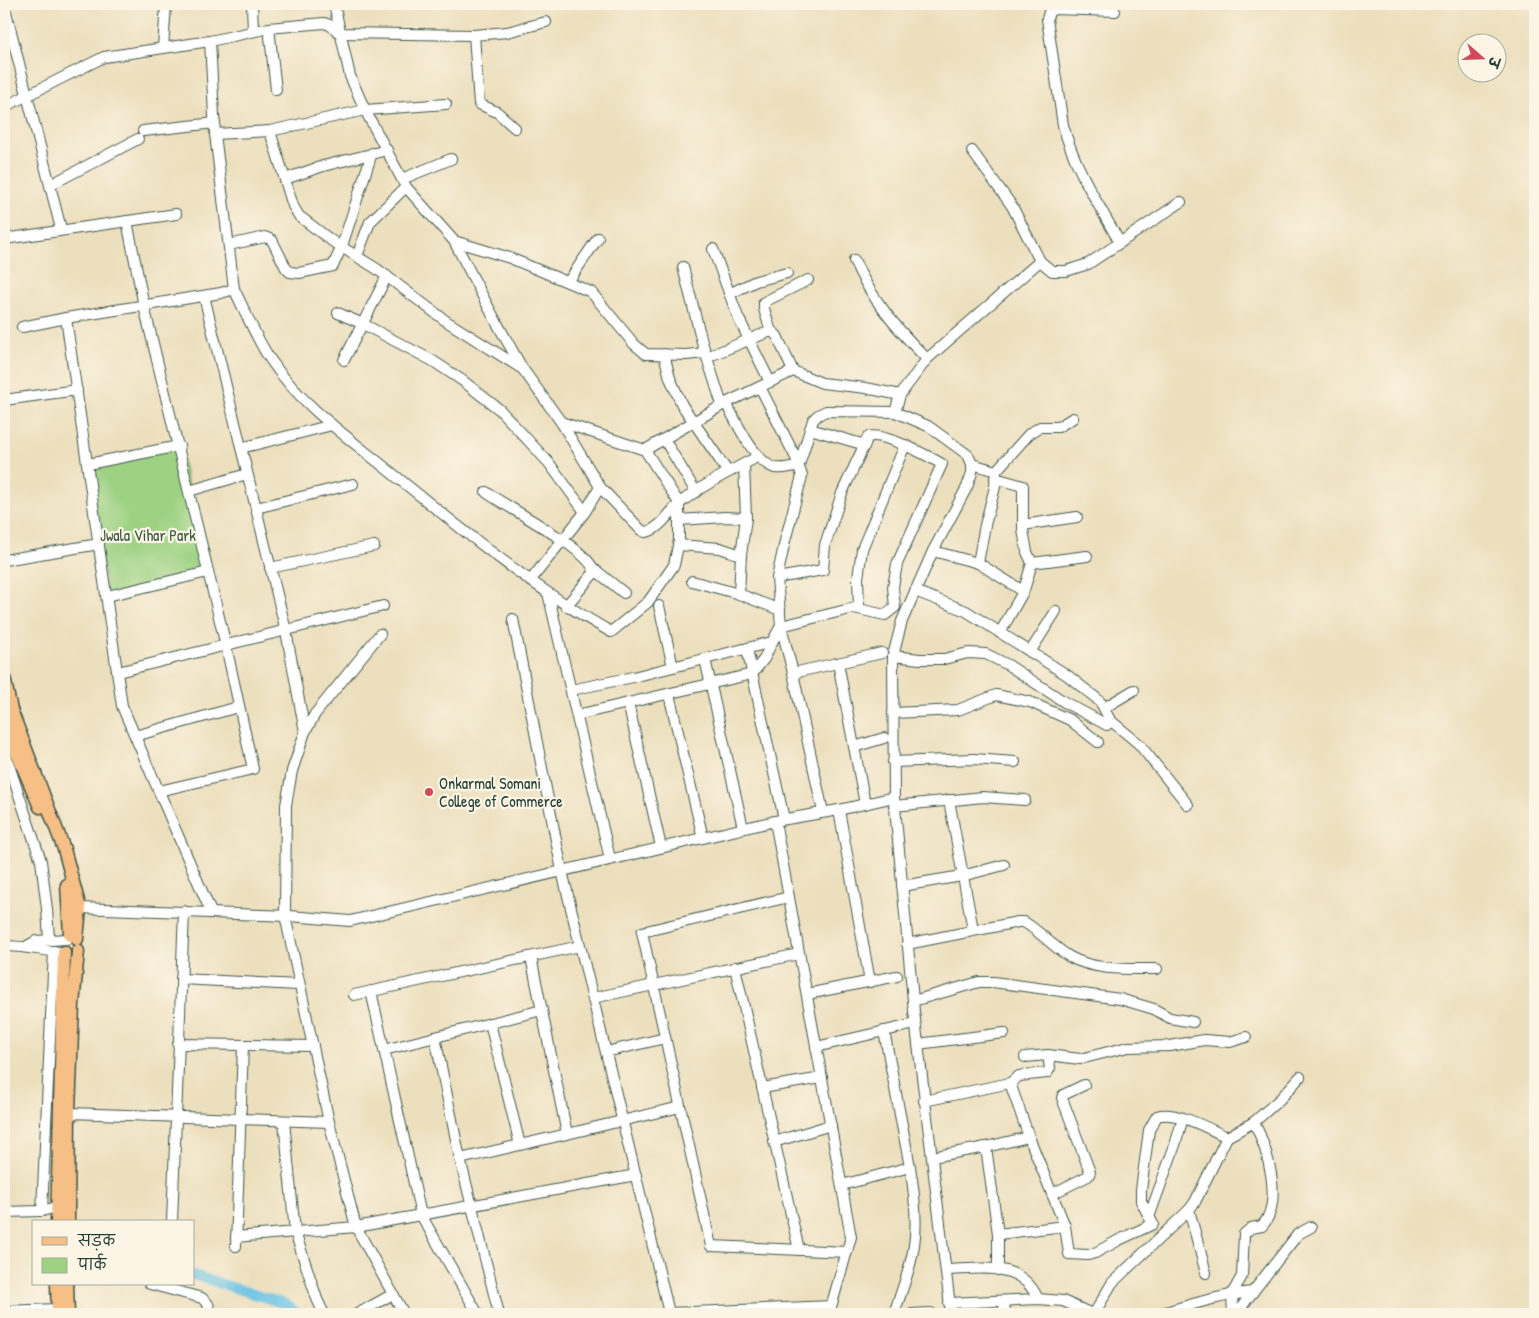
<svg xmlns="http://www.w3.org/2000/svg" width="1539" height="1318" font-family="'Patrick Hand','Playpen Sans Deva',sans-serif">
<rect width="100%" height="100%" fill="#fcf5e5"/>
<filter id="ink" filterUnits="userSpaceOnUse"><feTurbulence type="fractalNoise" baseFrequency=".02" numOctaves="2"/><feDisplacementMap in="SourceGraphic" scale="10" xChannelSelector="R" yChannelSelector="G"/><feConvolveMatrix kernelMatrix="1 2 1 2 8 2 1 2 1" color-interpolation-filters="sRGB"/></filter>
<filter id="wash" filterUnits="userSpaceOnUse"><feTurbulence type="fractalNoise" baseFrequency=".0096" numOctaves="4" result="noise"/><feDisplacementMap in="SourceGraphic" scale="20" xChannelSelector="R" yChannelSelector="G"/><feGaussianBlur stdDeviation="1.12" result="paint"/><feColorMatrix in="noise" values="0 0 0 0 0 0 0 0 0 0 0 0 0 0 0 0 0 1.4 0 .05"/><feComposite in="paint" operator="in"/></filter>
<g filter="url(#wash)">
<rect width="100%" height="100%" fill="#ecdfbd"/>
<polygon fill="#9dd283" stroke="#5e885c" points="179,446 208,572 107,596 88,464"/>
<g fill="none" stroke-linecap="round" stroke-linejoin="round">
<polyline stroke="#66c1e4" stroke-width="10" points="194,1275 285,1304 299,1314"/>
</g>
</g>
<g filter="url(#ink)">
<g fill="none" stroke-linecap="round" stroke-linejoin="round">
<g stroke="#3e5549" stroke-width="12">
<g id="minor">
<polyline points="4,4 61,229"/>
<polyline points="252,4 253,31"/>
<path d="M1115 11 1054 9 1049 12 1047 19 1063 125C1074 167 1099 205 1120 243"/>
<polyline points="269,28 276,90"/>
<polyline points="474,35 507,32 546,22"/>
<polyline points="210,41 215,134 270,131"/>
<polyline points="163,48 166,4"/>
<polyline points="446,104 365,110 270,131 293,206 299,216 332,241 377,269 446,321 521,368"/>
<polyline points="4,107 104,57 210,41 269,28 324,23 330,25 340,33 474,35 479,104 497,112 515,128"/>
<polyline points="143,131 215,123"/>
<polyline points="215,134 234,289"/>
<polyline points="972,151 1012,206 1040,261 1052,271 1066,271 1088,264 1181,202"/>
<polyline points="285,179 323,166 387,150"/>
<polyline points="402,179 451,159"/>
<polyline points="50,185 138,139"/>
<polyline points="127,221 144,306 226,646 253,769 159,791"/>
<polyline points="4,239 176,214"/>
<polyline points="454,241 510,258 591,292 634,344 646,354 686,355 705,353"/>
<polyline points="229,245 265,237 272,240 286,268 290,272 299,273 333,266 342,246 372,153"/>
<polyline points="713,249 738,317 770,382"/>
<polyline points="357,256 370,222 406,187"/>
<path d="M854 260C871 299 898 330 927 359"/>
<polyline points="683,267 702,342 722,405"/>
<polyline points="568,282 598,238"/>
<polyline points="729,294 756,281 787,273"/>
<polyline points="204,296 286,631 305,732"/>
<polyline points="338,313 363,324 433,361 463,381 500,410 549,463 585,512"/>
<polyline points="66,318 122,706 211,912"/>
<path d="M22 327 66 318 221 293 234 289C245 311 256 338 270 359 300 404 346 436 388 470 460 528 531 587 611 632L648 602 674 565 679 541V503L645 450 561 422 522 368 492 314 454 241 406 187 365 110 350 76 334 4"/>
<polyline points="771,332 764,309 764,302 808,280"/>
<polyline points="664,354 670,378 682,405 728,472"/>
<polyline points="707,357 768,332 773,332 777,336 793,371"/>
<polyline points="344,360 387,276"/>
<polyline points="760,387 796,458 802,476 785,541 777,578 781,626 793,673 823,812"/>
<polyline points="4,400 77,390"/>
<path d="M726 403C736 421 755 464 776 468 783 469 792 467 799 465L813 420 818 415 826 411 895 412 928 426 968 455 972 464V473L967 487 933 551 902 621 893 656 894 797 914 1011 951 1314"/>
<polyline points="895,412 900,395 927,359 1040,261"/>
<path d="M561 422 600 487 641 530 645 532C660 530 669 512 680 503 704 484 731 471 757 457"/>
<polyline points="810,429 865,445"/>
<polyline points="664,439 696,492"/>
<polyline points="241,448 332,425"/>
<polyline points="645,450 726,403 793,371 822,383 866,388 900,395"/>
<polyline points="88,464 179,446"/>
<polyline points="972,464 996,471 1029,434 1040,427 1058,427 1073,418"/>
<polyline points="995,478 1023,486 1023,530 1027,552 1032,563 1024,590 1000,633"/>
<polyline points="189,491 247,474"/>
<path d="M486 492C504 506 595 552 594 573L566 606"/>
<polyline points="256,508 353,484"/>
<polyline points="679,520 725,517 746,518"/>
<polyline points="1023,525 1077,517"/>
<polyline points="678,545 720,548 741,555"/>
<polyline points="933,551 978,563 1023,591"/>
<polyline points="4,560 99,544"/>
<polyline points="978,563 985,525 995,487 996,472"/>
<polyline points="1032,563 1087,556"/>
<polyline points="270,568 374,546"/>
<polyline points="594,569 624,593"/>
<polyline points="530,581 585,512 600,487"/>
<polyline points="692,581 739,594 780,610"/>
<polyline points="915,591 966,611 1067,675 1096,698 1101,703 1110,720 1139,744 1188,805"/>
<polyline points="548,593 610,859"/>
<polyline points="739,594 741,555 746,518 744,464"/>
<polyline points="107,596 208,572"/>
<polyline points="659,606 673,667"/>
<polyline points="859,609 858,578 862,549 905,445"/>
<polyline points="513,619 562,871 669,1313 663,1314"/>
<polyline points="747,649 784,819"/>
<polyline points="1030,652 1056,611"/>
<polyline points="893,656 920,659 944,659 968,653 986,654 1008,665 1066,703 1107,725 1110,720"/>
<polyline points="705,659 743,828"/>
<polyline points="838,663 865,804"/>
<polyline points="118,672 383,606"/>
<polyline points="793,673 882,653"/>
<path d="M571 690 633 677 772 642 781 626 854 608 885 615 895 607 893 587 897 564 942 464C928 456 882 431 868 437L842 493 825 545 823 570 777 578"/>
<polyline points="669,694 703,838"/>
<polyline points="628,703 661,847"/>
<polyline points="1104,708 1134,690"/>
<polyline points="893,713 958,710 996,695 1030,702 1070,720 1098,742"/>
<polyline points="577,715 752,674 764,659 772,642"/>
<polyline points="135,736 238,707"/>
<polyline points="854,747 884,738"/>
<polyline points="4,750 41,861 47,909 49,939"/>
<polyline points="893,762 974,759 1015,762"/>
<polyline points="949,800 973,930"/>
<polyline points="894,806 983,797 1025,800"/>
<polyline points="839,810 870,982"/>
<polyline points="775,821 851,1237 829,1314"/>
<polyline points="902,886 962,876 1004,865"/>
<polyline points="789,897 642,932 711,1246 847,1252"/>
<polyline points="80,908 290,916 350,921 775,821 839,810 894,797"/>
<path d="M907 944 1018 922H1024L1030 926C1043 935 1056 949 1070 957 1095 971 1129 969 1157 969"/>
<path d="M4 946C23 946 40 950 59 952"/>
<polyline points="27,946 36,941 67,939"/>
<polyline points="735,967 799,1250"/>
<polyline points="181,979 299,985"/>
<polyline points="371,991 421,1215 478,1314"/>
<polyline points="807,994 897,976"/>
<polyline points="354,995 580,946"/>
<polyline points="593,998 799,954"/>
<polyline points="913,1001 979,982 993,982 1120,999 1154,1009 1170,1018 1193,1022"/>
<polyline points="490,1023 520,1145"/>
<polyline points="435,1037 460,1159"/>
<polyline points="178,1044 313,1046"/>
<polyline points="918,1044 1004,1033"/>
<polyline points="816,1047 915,1024"/>
<polyline points="384,1050 542,1010"/>
<polyline points="606,1052 665,1038"/>
<polyline points="1025,1057 1048,1055 1080,1059 1128,1047 1170,1046 1204,1040 1230,1042 1246,1037"/>
<path d="M1010 1083 1029 1137 1065 1226 1069 1254 1088 1255 1095 1253 1119 1240 1153 1224 1141 1201V1190L1149 1130 1157 1116C1176 1110 1209 1129 1227 1137"/>
<polyline points="762,1088 822,1078"/>
<polyline points="924,1101 1010,1083 1019,1076 1047,1073 1050,1068 1048,1055"/>
<polyline points="69,1113 329,1122 285,915 286,805 292,771 305,732 315,714 380,634"/>
<polyline points="284,1121 295,1232 317,1299 324,1314"/>
<polyline points="1254,1122 1280,1099 1300,1077"/>
<polyline points="567,1134 680,1107"/>
<polyline points="774,1142 831,1125"/>
<polyline points="986,1147 998,1234 998,1270"/>
<polyline points="932,1157 986,1147 1029,1137"/>
<polyline points="842,1185 910,1167 884,1031"/>
<polyline points="1052,1194 1088,1176 1090,1172 1062,1098 1063,1095 1084,1085"/>
<polyline points="1189,1210 1206,1273"/>
<polyline points="42,1211 54,951"/>
<polyline points="4,1212 42,1211 57,1207"/>
<polyline points="1149,1217 1175,1145 1183,1118"/>
<polyline points="172,1222 184,911"/>
<polyline points="998,1234 1065,1226"/>
<polyline points="236,1237 356,1227 329,1122"/>
<polyline points="236,1246 243,1045"/>
<path d="M946 1270C981 1269 1021 1260 1038 1299"/>
<polyline points="150,1284 202,1298 208,1304 211,1314"/>
<polyline points="1003,1302 1006,1314"/>
<polyline points="949,1303 1038,1299 1063,1301 1092,1314"/>
<polyline points="4,1311 58,1309"/>
<polyline points="669,1313 831,1306"/>
<polyline points="357,1314 393,1294"/>
<polyline points="404,1314 356,1227 636,1175"/>
<polyline points="499,1314 460,1159 567,1134 531,957"/>
<path d="M894 1314C902 1289 913 1263 915 1236 917 1213 914 1190 910 1167"/>
<polyline points="912,1314 931,1313"/>
<path d="M1094 1314 1112 1283 1189 1210 1195 1202 1227 1137 1254 1122C1267 1148 1284 1202 1262 1226L1251 1228 1244 1234 1242 1276 1232 1294 1233 1314"/>
<path d="M1158 1314C1190 1305 1220 1295 1253 1292"/>
<polyline points="1237,1314 1248,1298 1298,1234 1311,1227"/>
</g>
</g>
<g stroke="#3e5549" stroke-width="15">
<g id="major">
<polyline points="4,677 11,710 64,849 80,908 77,939"/>
<polyline points="4,723 40,807"/>
<polyline points="67,885 70,935"/>
<polyline points="57,1222 64,952"/>
<polyline points="68,1222 69,1113 73,1005 78,951"/>
<polyline points="57,1284 58,1314"/>
<polyline points="67,1284 68,1314"/>
</g>
</g>
<use href="#minor" stroke="#fff" stroke-width="10"/>
<use href="#major" stroke="#f5bf86" stroke-width="12"/>
</g>
</g>
<circle fill="#d1495b" stroke="#fcf5e5" stroke-width="2" cx="429" cy="792" r="5"/>
<g text-anchor="middle" stroke-width="4.5" stroke-linejoin="round" paint-order="stroke">
<g font-size="16" fill="#385b44" stroke="#fcf5e5">
<text x="148" y="541">Jwala Vihar Park</text>
</g>
<g font-size="16" fill="#1f3d34" stroke="#fcf5e5" text-anchor="start">
<text x="439" y="789">Onkarmal Somani<tspan x="439" dy="18">College of Commerce</tspan></text>
</g>
</g>
<rect width="1539" height="1318" fill="none" stroke="#fcf5e5" stroke-width="20"/>
<rect x="32" y="1220" width="162" height="65" fill="#fcf5e5" stroke="#a4ab9e"/>
<rect x="42" y="1237" width="25" height="8" fill="#f5bf86" stroke="#a4ab9e"/>
<text x="78" y="1246" font-size="15" fill="#1f3d34">सड़क</text>
<rect x="42" y="1258" width="25" height="15" fill="#9dd283" stroke="#a4ab9e"/>
<text x="78" y="1270" font-size="15" fill="#1f3d34">पार्क</text>
<g transform="translate(1482 58) rotate(110)"><circle r="24" fill="#fcf5e5" stroke="#a4ab9e"/>
<path d="M0-4L9 19L0 12L-9 19Z" fill="#d1495b"/>
<text y="-8" font-size="14" font-weight="bold" text-anchor="middle" fill="#1f3d34">उ</text>
</g>
</svg>
